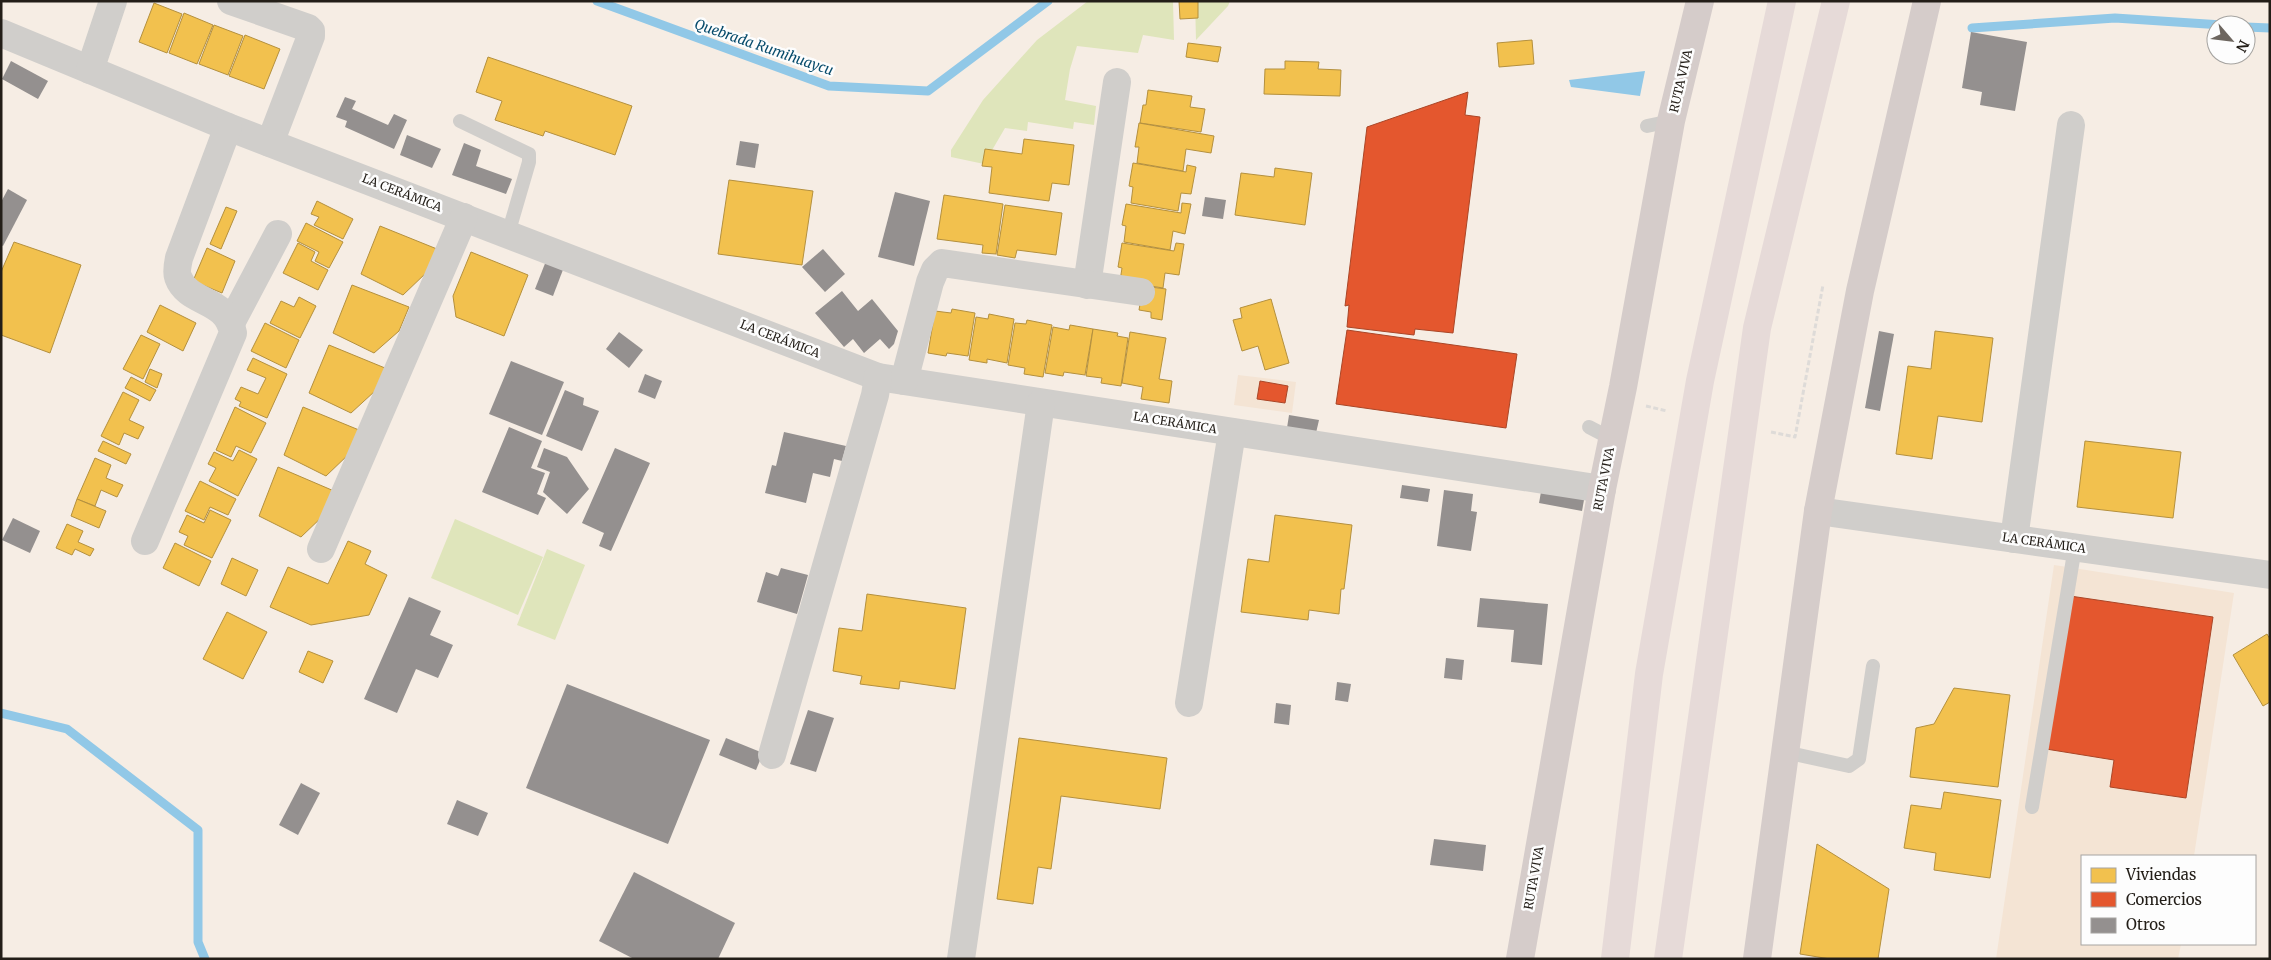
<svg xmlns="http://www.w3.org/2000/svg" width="2271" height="960" font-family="Merriweather,serif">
<rect width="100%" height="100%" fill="#f6ede4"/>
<g fill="#f4e4d4">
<polygon points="1238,375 1296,382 1292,413 1234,405"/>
<polygon points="2054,565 2234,593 2194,856 2082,856 2082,944 2181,944 2178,959 1996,959"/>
</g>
<g fill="#dfe5bb">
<polygon points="1088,1 1173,1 1174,40 1143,35 1138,53 1077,46 1070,69 1065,100 1096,106 1094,125 1074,122 1073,129 1028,122 1027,131 1005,128 984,164 951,157 951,150 983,100 1037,40"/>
<polygon points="1195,1 1230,1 1228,6 1196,40"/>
<polygon points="455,519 543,557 518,615 431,578"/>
<polygon points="547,549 585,565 555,640 517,625"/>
</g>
<polygon fill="#91c8e7" points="1645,71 1640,96 1571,87 1569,80"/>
<g fill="#f2c14e" stroke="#b4903e">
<polygon points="1179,1 1198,1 1198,18 1180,19"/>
<polygon points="154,3 182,14 167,53 139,42"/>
<polygon points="184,13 213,25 197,64 169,53"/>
<polygon points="214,25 243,36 228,75 199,64"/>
<polygon points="245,35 280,49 264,89 229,76"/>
<polygon points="1532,40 1534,64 1499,67 1497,43"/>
<polygon points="1188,43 1221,47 1218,62 1186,57"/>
<polygon points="488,57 632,106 615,155 545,131 543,136 495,120 502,101 476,92"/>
<polygon points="1285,61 1319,62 1318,69 1341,70 1340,96 1264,94 1265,69 1285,69"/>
<polygon points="1148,90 1192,96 1190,107 1205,109 1201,132 1140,123 1143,105 1146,105"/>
<polygon points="1139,123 1214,136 1211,153 1186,149 1183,171 1137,163 1139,147 1135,147"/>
<polygon points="1024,139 1074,145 1069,185 1052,183 1049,201 989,193 992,167 982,166 985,149 1022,154"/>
<polygon points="1133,163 1186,172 1187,165 1196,167 1191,194 1181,193 1178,211 1131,203 1133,187 1129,186"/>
<polygon points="1275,168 1312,173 1305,225 1235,215 1241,173 1274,177"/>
<polygon points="729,180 813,191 802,265 718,254"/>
<polygon points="944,195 1003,204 996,254 982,253 983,245 937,239"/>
<polygon points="317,201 353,219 343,239 314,225 319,217 311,214"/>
<polygon points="1182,203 1191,204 1185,234 1173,231 1170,250 1124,242 1126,226 1122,225 1126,204 1181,213"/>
<polygon points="1005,205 1062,213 1056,255 1017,250 1015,258 997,255"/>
<polygon points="226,207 237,211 221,249 210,244"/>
<polygon points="306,223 343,242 329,268 315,261 319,252 297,241"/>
<polygon points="380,226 437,249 427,272 403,295 361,274"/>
<polygon points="14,242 81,265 50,353 1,335 1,272"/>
<polygon points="298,243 315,252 311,261 328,270 318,290 283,273"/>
<polygon points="1122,243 1174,251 1176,243 1184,244 1179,275 1165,273 1163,288 1120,281 1122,268 1118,267"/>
<polygon points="207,248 235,261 222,293 193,281"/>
<polygon points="471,252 528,275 504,336 456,317 453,296"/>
<polygon points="352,285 409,307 399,331 374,353 333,333"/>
<polygon points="1143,286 1166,289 1162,320 1151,318 1151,312 1139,310"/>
<polygon points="299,297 316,306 300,338 270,323 281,301 294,307"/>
<polygon points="1271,299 1289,363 1265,370 1258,346 1242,351 1233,320 1242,318 1240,308"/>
<polygon points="160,305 196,323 183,351 147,332"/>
<polygon points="952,309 975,313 968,356 947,353 946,356 928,353 935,311 951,313"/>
<polygon points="989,314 1014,319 1007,363 987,359 987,363 969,360 976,317 988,319"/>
<polygon points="1027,320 1052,325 1043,377 1024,374 1025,368 1008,365 1015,323 1026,324"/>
<polygon points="265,323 299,340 286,368 251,351"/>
<polygon points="1070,325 1093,329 1085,375 1064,372 1063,376 1045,373 1053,327 1069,330"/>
<polygon points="1093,329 1118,333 1117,336 1128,338 1121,386 1101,383 1102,378 1086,376"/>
<polygon points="1935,331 1993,338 1982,422 1938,416 1932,459 1896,454 1908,366 1931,369"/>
<polygon points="1130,332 1166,338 1159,379 1172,381 1169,403 1141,399 1143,387 1122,383"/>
<polygon points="141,335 160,344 143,379 123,369"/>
<polygon points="329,345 385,368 375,391 351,413 309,393"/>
<polygon points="253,358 287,374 267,418 239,406 241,402 235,399 241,387 258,394 266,378 247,370"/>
<polygon points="150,369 162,374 157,388 145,382"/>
<polygon points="131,377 156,390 150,401 125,388"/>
<polygon points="123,392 139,400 129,420 144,427 138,439 124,433 119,445 101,436"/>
<polygon points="235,407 266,423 251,453 236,446 231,457 216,450"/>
<polygon points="303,407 359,430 350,453 326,476 284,455"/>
<polygon points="103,441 131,454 126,464 98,451"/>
<polygon points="2085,441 2181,452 2173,518 2077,507"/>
<polygon points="239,450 257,459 238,496 209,481 216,468 208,464 214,452 233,461"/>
<polygon points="95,458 111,465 106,478 123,485 117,497 101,490 95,506 77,499"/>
<polygon points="278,467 334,491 325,514 301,537 259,516"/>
<polygon points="200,481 236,499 228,515 210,507 204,520 185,511"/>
<polygon points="77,499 106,511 99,528 71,516"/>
<polygon points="210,510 231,520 212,558 184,545 188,536 179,532 187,515 204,523"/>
<polygon points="1275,515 1352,525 1344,589 1341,589 1339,614 1309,610 1308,620 1241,612 1248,559 1269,562"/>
<polygon points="67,524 83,531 78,542 94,549 90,556 75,549 72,555 56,548"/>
<polygon points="348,541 371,551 365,564 387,575 369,615 311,625 270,607 288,567 328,584"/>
<polygon points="175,543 211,561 199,586 163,568"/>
<polygon points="232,558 258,570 246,596 221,584"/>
<polygon points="867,594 966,608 955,689 900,681 899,689 860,684 862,676 833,671 839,628 862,631"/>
<polygon points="227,612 267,632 243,679 203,659"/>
<polygon points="2267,634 2270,639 2270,702 2263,706 2233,655"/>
<polygon points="308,651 333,661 323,683 299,672"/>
<polygon points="1954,688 2010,695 1998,787 1910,777 1916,728 1934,724"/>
<polygon points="1019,738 1167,758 1160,809 1061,796 1051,869 1038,867 1033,904 997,899"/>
<polygon points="1944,792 2001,800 1990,878 1934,870 1936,853 1904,848 1911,805 1941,809"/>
<polygon points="1817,844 1889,889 1878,959 1830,959 1800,954"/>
</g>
<g fill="#e4572e" stroke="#aa4627">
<polygon points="1468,92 1465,115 1480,117 1453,333 1415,329 1414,335 1347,327 1349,305 1345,306 1367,127"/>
<polygon points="1347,330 1517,354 1506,428 1336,404"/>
<polygon points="1260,381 1288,386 1285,403 1257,399"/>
<polygon points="2070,596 2213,617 2186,798 2110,787 2114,760 2046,749"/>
</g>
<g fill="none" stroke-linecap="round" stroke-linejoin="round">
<g stroke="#91c8e7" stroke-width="9">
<polyline points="597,1 829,86 928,91 1048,1"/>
<polyline points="2246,27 2270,28"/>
<polyline points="1972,28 2115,18 2222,25"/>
<polyline points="1,713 67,729 198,830 198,942 205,959"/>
</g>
</g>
<g fill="#94908f">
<polygon points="1971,32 2027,42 2015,111 1980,105 1982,92 1962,88"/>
<polygon points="11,61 48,81 38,99 2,79"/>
<polygon points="345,97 356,101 352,109 388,125 394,114 407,120 394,149 345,127 347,121 336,117"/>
<polygon points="407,135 441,149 432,168 400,155"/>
<polygon points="740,141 759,144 755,168 736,165"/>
<polygon points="464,143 481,150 476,166 512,179 506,194 452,175"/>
<polygon points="8,189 27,200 3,246 1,245 1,202"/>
<polygon points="895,192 930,201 914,266 878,257"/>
<polygon points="1205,197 1226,200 1223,219 1202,216"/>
<polygon points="823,249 845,274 825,292 802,267"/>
<polygon points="546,261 564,267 553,296 535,289"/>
<polygon points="842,291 858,311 872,299 898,331 894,344 889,349 880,339 864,353 853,339 844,347 815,313"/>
<polygon points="1879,331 1894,334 1880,411 1865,408"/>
<polygon points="619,332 643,350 629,368 606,349"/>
<polygon points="511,361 564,382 542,435 489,414"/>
<polygon points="645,374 662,381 655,399 638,392"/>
<polygon points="565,390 584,398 583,405 599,411 582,451 546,436"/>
<polygon points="1289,415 1319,420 1316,433 1287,428"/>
<polygon points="509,427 542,441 531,468 545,473 537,494 546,498 538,515 482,492"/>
<polygon points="784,432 846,446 842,461 834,459 830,477 813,473 806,503 765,493 772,465 776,466"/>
<polygon points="544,448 567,457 589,489 567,514 543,492 550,472 537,467"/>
<polygon points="615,448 650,463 611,551 599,546 604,533 582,523"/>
<polygon points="1543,481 1586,489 1582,511 1539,503"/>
<polygon points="1402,485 1430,489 1428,502 1400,498"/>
<polygon points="1444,490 1473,494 1471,511 1477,512 1471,551 1437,546"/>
<polygon points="13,518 40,531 30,553 2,540"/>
<polygon points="781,568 808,575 797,614 757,602 766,572 778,576"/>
<polygon points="409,597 441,611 430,635 453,645 438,678 416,669 397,713 364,699"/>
<polygon points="1480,598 1548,604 1542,665 1511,662 1514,630 1477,627"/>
<polygon points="1446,658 1464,660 1462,680 1444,678"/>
<polygon points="1337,682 1351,684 1348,702 1335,700"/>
<polygon points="567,684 710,740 668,844 526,788"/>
<polygon points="1276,703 1291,705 1289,725 1274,723"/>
<polygon points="808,710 834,718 816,772 790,764"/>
<polygon points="726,738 763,753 756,770 719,755"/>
<polygon points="301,783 320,793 298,835 279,825"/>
<polygon points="457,800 488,813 478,836 447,824"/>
<polygon points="1434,839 1486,845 1483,871 1430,865"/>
<polygon points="634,872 735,923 718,959 634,959 599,941"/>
</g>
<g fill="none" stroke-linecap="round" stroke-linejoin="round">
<g stroke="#dedbd8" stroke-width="3" stroke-dasharray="5 2.5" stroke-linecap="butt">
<polyline points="1646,406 1667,411"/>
<polyline points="1771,432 1795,437 1823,285"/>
</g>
<g stroke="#d0cecb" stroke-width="14">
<polyline points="460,121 529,154 529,162 508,234"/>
<polyline points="1647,126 1671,121"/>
<polyline points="1589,427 1612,439"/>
<polyline points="1785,752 1849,766 1859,759 1873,666"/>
<polyline points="2032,807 2075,547"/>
</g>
<g stroke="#d0cecb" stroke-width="28">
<polyline points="231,1 308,28 311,31 311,36 270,143"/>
<polyline points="1,33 228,127 878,377 1602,489"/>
<polyline points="90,70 113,1"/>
<polyline points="1087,285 1117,82"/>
<polyline points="231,323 278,234"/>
<polyline points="904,381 930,282 935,270 942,263 1141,292"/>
<polyline points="1818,511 2270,575"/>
<polyline points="2014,539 2071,125"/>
<path d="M145 541 233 333C227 297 188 305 178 277 176 272 178 263 179 258L228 127"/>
<polyline points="321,549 464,217"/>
<polyline points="1189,703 1232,432"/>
<polyline points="772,755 875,395 878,377"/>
<polyline points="961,959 1041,403"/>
</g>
<g stroke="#d5ccca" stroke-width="28">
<polyline points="1520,959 1602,489 1623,387 1671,121 1700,1"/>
<polyline points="1757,959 1818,511 1860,291 1927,1"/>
</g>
<g stroke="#e6dad8" stroke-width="28">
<polyline points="1615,959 1649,674 1700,381 1782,1"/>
<polyline points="1668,959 1757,328 1836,1"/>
</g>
</g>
<g text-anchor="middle" stroke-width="5" stroke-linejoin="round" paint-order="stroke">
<g font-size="12" fill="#231e18" stroke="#fdfdfd">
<text transform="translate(1681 81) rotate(-77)" y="4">RUTA VIVA</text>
<text transform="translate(402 193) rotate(21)" y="4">LA CERÁMICA</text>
<text transform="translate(780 339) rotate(21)" y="4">LA CERÁMICA</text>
<text transform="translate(1175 423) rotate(9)" y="4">LA CERÁMICA</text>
<text transform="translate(1604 479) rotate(-79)" y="4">RUTA VIVA</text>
<text transform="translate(2044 543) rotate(8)" y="4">LA CERÁMICA</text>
<text transform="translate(1534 878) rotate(-80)" y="4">RUTA VIVA</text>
</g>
<g font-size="14" font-style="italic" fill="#074b6b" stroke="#fdfdfd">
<text transform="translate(764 47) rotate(19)" y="5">Quebrada Rumihuaycu</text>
</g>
</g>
<rect width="2271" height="960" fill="none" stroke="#231e18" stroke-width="5"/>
<rect x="2081" y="855" width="175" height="90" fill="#fdfdfd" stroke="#a6a4a1"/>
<rect x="2091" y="868" width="25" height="15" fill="#f2c14e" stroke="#a6a4a1"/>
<text x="2126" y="880" font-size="15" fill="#231e18">Viviendas</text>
<rect x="2091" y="892" width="25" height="15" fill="#e4572e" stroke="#a6a4a1"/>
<text x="2126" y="905" font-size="15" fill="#231e18">Comercios</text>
<rect x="2091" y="918" width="25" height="15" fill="#94908f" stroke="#a6a4a1"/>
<text x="2126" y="930" font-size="15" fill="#231e18">Otros</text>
<g transform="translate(2231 40) rotate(118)"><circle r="24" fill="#fdfdfd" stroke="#a6a4a1"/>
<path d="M0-4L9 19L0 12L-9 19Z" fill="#6d665f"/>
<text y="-8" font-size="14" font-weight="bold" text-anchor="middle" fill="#231e18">N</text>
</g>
</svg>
